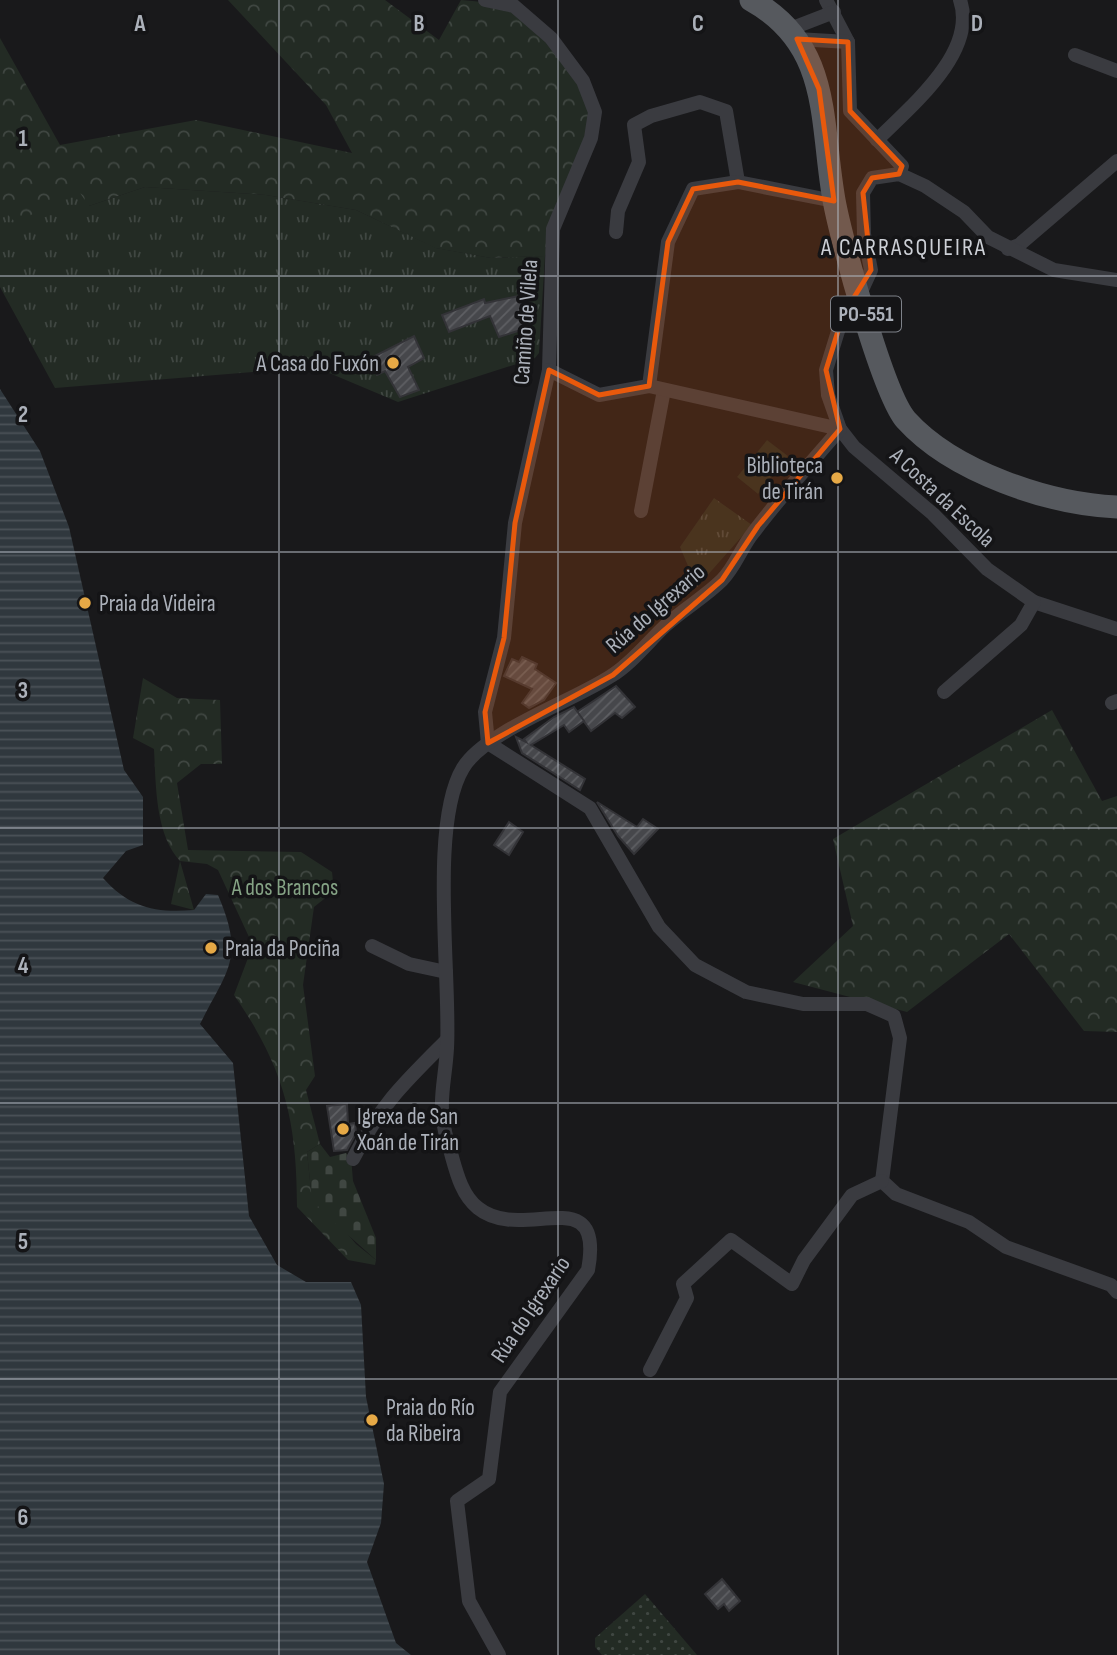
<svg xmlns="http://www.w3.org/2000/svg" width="1117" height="1655" font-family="'Sofia Sans Condensed',sans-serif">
<defs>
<pattern id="forest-crowns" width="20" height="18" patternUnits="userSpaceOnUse" patternTransform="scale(1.75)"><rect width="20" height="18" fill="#232b24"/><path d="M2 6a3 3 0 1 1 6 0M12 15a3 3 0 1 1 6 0" fill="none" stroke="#404742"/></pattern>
<pattern id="cemetery-stones" width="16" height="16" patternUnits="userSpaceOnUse" patternTransform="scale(1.75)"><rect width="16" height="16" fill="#232b24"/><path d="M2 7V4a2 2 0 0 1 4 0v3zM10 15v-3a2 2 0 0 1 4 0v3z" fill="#404742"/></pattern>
<pattern id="park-tufts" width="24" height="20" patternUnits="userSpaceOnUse" patternTransform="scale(1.75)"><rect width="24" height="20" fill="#232b24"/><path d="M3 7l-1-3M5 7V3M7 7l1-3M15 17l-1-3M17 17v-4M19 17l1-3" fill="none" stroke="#404742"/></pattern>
<pattern id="garden-dots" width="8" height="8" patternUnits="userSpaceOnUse" patternTransform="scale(1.75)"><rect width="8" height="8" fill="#232b24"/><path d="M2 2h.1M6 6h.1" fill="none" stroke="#404742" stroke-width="1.8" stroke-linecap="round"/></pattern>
<pattern id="water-rules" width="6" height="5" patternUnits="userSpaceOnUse" patternTransform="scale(1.75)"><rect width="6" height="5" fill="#30383e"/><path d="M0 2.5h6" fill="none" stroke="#4b5258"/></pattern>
<pattern id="building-hatch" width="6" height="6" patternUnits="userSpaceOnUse" patternTransform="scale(1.75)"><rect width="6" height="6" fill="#46474b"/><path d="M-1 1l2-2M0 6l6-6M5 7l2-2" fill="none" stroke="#5e5f63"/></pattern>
</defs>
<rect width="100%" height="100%" fill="#19191b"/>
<polygon fill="#232b24" points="767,440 788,456 758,494 737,477"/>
<g fill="url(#forest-crowns)">
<path d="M228 0H385L439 40 461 0C476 1 501 4 514 11 538 23 591 85 590 112 589 150 558 217 545 256L491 258 435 248 356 210 266 195 145 187 89 206 0 229V38L60 145 196 120 352 153 326 105Z"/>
<path d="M143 678 177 698 220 700 222 764H201L177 783 188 850 301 852 332 872 334 891 314 907 303 985 315 1076 306 1090 320 1144 307 1152 311 1191 356 1244 376 1260 375 1265 348 1260 297 1207C297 1120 284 1067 234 995L248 958 249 937 218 870 207 864 180 861 194 910 171 904 180 861C155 834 156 785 154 749L133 738Z"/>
<polygon points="1052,710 1102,801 1117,796 1117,1032 1084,1031 1009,934 907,1012 793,982 853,926 833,839"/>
</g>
<polygon fill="url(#cemetery-stones)" points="320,1144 330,1157 346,1153 351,1157 353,1181 376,1238 376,1260 320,1210 311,1191 307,1152"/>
<g fill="url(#park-tufts)">
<polygon points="145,187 266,195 356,210 436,248 491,258 545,256 539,353 535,358 398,402 315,367 55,388 0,287 0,219 8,215 16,223 78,190 89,206"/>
<polygon points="714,498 752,525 697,587 680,547"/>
</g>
<polygon fill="url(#garden-dots)" points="645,1594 697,1655 602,1655 595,1647 595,1638"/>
<path fill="url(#water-rules)" d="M0 389 40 451 69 527 124 770 143 797V845L126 851 103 878C130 908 155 913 194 910L206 894 218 895C245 958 228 969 200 1024L233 1063 249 1216 277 1265 306 1282H351L361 1305 366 1397 384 1484 381 1523 367 1562 396 1643 411 1655H0Z"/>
<g fill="url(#building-hatch)" stroke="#333337" stroke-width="2">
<polygon points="519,296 527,328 499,337 490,316 449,332 442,315 484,299 485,303"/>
<polygon points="414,336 424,358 408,367 419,390 400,397 385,371 377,375 369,359"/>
<polygon points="522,657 537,664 535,669 556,683 544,700 529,708 522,703 532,689 504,676 512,659 519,662"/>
<polygon points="616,686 635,707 622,718 615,713 591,731 577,712"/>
<polygon points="574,707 584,721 569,732 564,725 531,745 585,779 580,790 522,753 516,737 526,742 524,739 554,717"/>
<polygon points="597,802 637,827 643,819 658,829 634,854 618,836"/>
<polygon points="509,822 523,832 509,855 494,845"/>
<polygon points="347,1104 348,1124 355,1123 356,1133 347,1150 334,1151 327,1106"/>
<polygon points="722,1579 740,1601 729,1611 724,1604 718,1609 705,1594"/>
</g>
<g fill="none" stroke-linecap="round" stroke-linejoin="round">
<g stroke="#3a3b40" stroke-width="14">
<polyline points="485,0 514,6 551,38 583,81 595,112 591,138 553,229 549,370 515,523 504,638 485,712 488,743"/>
<polyline points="826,0 848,42 850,111 902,166 899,174"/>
<polyline points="790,29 834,12"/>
<polyline points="797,39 848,42"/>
<polyline points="1075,55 1117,71"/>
<path d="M877 140C910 107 978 52 960 0"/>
<polyline points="616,232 618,211 639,162 634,125 651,116 700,102 726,111 738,182"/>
<polyline points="1008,249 1019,245 1117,161"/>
<polyline points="549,370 599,395 649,386 668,242 693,189 738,182 834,201"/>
<polyline points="641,511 664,390"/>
<polyline points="1034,602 1117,629"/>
<polyline points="944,692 1021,625 1034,602 987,569 933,514 854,447 840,429 828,395 826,370 843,315 860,294 871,270 864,234 863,193 872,178 899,174 925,186 964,212 988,237 1054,270 1117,280"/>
<polyline points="1112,703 1117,701"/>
<polyline points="488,743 590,808 659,927 695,965 746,992 803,1004 867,1004 894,1016 900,1038 882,1181 896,1194 969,1222 1006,1247 1111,1285 1117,1292"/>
<polyline points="372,946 409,964 446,972"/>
<path d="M353 1159C381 1104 404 1083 447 1040"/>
<polyline points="650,1370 687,1298 683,1284 731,1240 792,1284 804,1260 852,1195 882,1181"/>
<path d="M499 1655 469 1601 457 1501 489 1479 500 1392 588 1270C605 1178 522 1244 478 1208 459 1193 455 1165 448 1143 436 1103 445 1085 447 1048 451 978 429 824 463 768 484 732 573 701 611 676 631 664 648 642 665 626 682 610 705 597 722 580 735 567 741 548 753 533 780 497 811 463 840 429L649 386"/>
</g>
<path stroke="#56595e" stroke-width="23" d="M751 0C832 45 820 121 834 200 841 239 883 394 906 420 953 472 1049 504 1117 507"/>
</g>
<path fill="#e8590c" fill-opacity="0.2" stroke="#e8590c" stroke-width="5" stroke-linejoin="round" d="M797 39 848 42 850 111 902 166 899 174 872 178 863 193 871 270 843 315 826 370 840 429 758 526 722 580 613 675 488 743 485 712 504 638 515 523 549 370 599 395 649 386 668 242 693 189 738 182 834 201 819 89Z"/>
<path fill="none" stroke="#acb1ba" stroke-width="2" stroke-opacity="0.55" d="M279 0V1655M558 0V1655M838 0V1655M0 276H1117M0 552H1117M0 828H1117M0 1103H1117M0 1379H1117"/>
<g fill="#e6a946" stroke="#141416" stroke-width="2.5">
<circle cx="393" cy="363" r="7"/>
<circle cx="837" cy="478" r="7"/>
<circle cx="85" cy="603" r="7"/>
<circle cx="211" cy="948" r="7"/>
<circle cx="343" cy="1129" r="7"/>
<circle cx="372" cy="1420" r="7"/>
</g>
<g text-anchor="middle" stroke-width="7" stroke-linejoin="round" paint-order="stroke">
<rect fill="#141416" stroke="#7e8289" stroke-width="2" x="831" y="296.5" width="70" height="35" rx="5"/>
<g font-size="21" font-weight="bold" fill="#acb1ba">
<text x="866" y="321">PO-551</text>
</g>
<g font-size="23" fill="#acb1ba" stroke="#141416">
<text transform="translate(525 322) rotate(-86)" y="8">Camiño de Vilela</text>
<text transform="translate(943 497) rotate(43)" y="8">A Costa da Escola</text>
<text transform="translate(655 608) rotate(-41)" y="8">Rúa do Igrexario</text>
<text transform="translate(530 1309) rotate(-56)" y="8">Rúa do Igrexario</text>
</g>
<g font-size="23" fill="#acb1ba" stroke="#141416" text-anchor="start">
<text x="379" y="371" text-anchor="end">A Casa do Fuxón</text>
<text x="823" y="473" text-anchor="end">Biblioteca<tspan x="823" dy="26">de Tirán</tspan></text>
<text x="99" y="611">Praia da Videira</text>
<text x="225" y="956">Praia da Pociña</text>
<text x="357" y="1124">Igrexa de San<tspan x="357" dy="26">Xoán de Tirán</tspan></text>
<text x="386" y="1415">Praia do Río<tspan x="386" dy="26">da Ribeira</tspan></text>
</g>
<g font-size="23" fill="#85a385" stroke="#141416">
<text x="285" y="895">A dos Brancos</text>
</g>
<g font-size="24" letter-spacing="2" fill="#cdd0d6" stroke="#141416">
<text x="904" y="255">A CARRASQUEIRA</text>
</g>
</g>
<g font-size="23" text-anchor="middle" font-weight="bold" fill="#acb1ba" stroke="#141416" stroke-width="7" stroke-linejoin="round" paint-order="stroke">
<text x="140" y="31">A</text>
<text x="419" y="31">B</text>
<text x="698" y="31">C</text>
<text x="977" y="31">D</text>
<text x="23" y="146">1</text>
<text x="23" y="422">2</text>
<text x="23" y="698">3</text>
<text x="23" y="973">4</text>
<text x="23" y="1249">5</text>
<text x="23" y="1525">6</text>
</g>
</svg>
